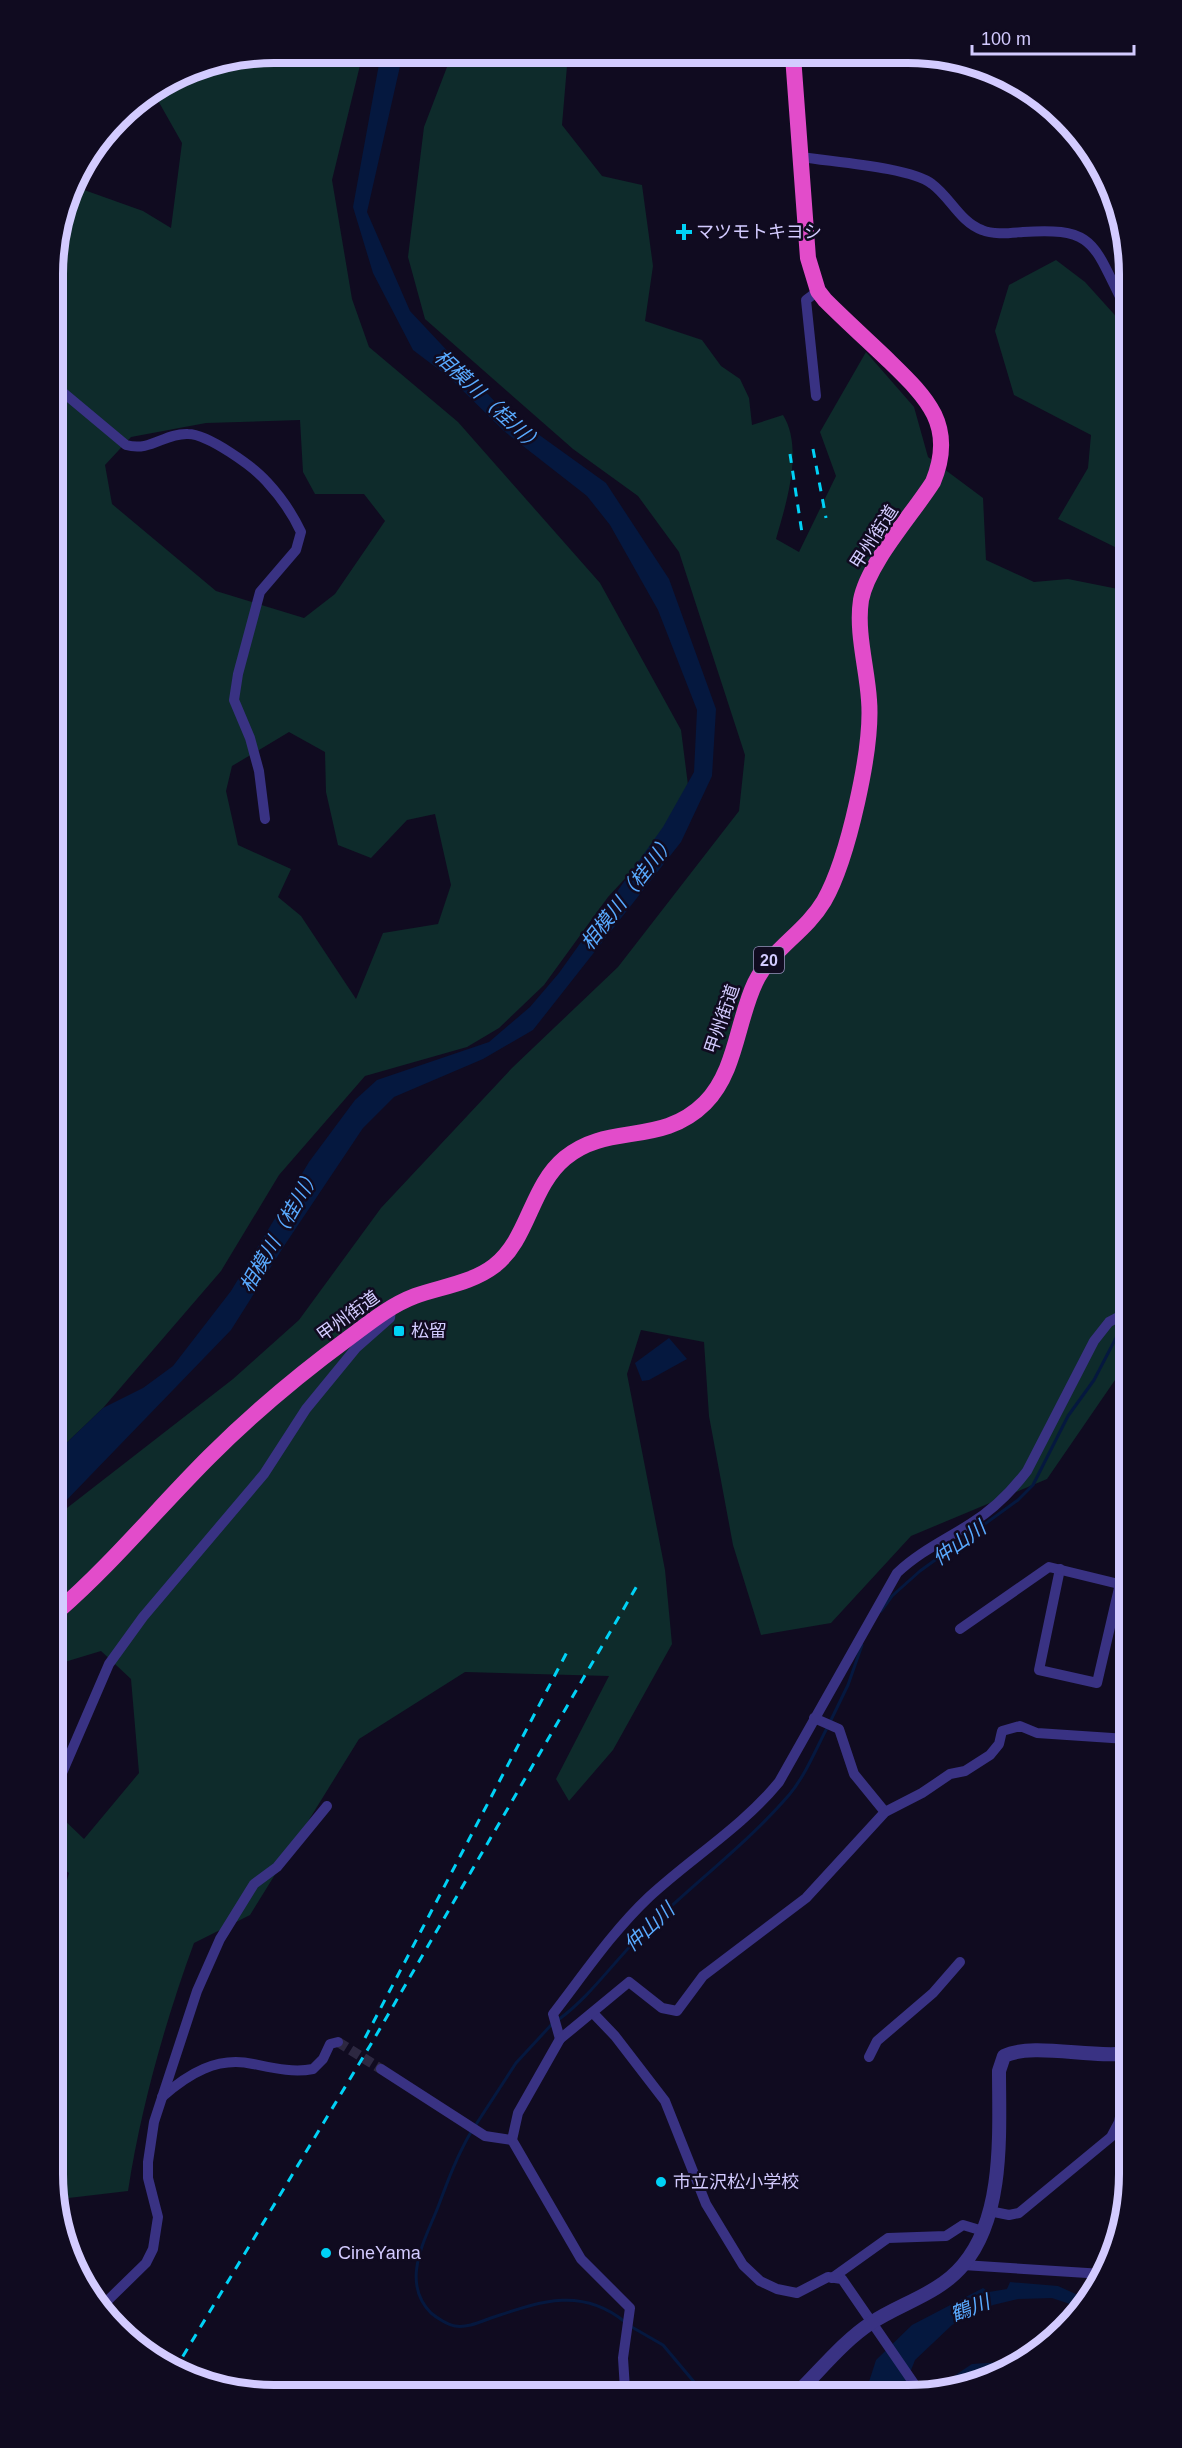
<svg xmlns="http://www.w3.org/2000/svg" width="1182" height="2448" font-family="Helvetica,'Noto Sans JP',sans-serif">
<rect width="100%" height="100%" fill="#100b20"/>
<g fill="#0e2b2b" fill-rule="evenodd">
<path d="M274 53H363L332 180 352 299 369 347 458 422 600 583 681 730 688 785 668 832 608 897 544 985 499 1028 467 1047 365 1076 279 1175 221 1271 103 1408 57 1452 53 259 73 186 143 211 171 228 182 143 156 97V90L190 69ZM300 420 303 472 315 494H364L385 521 335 594 304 618 216 591 112 504 105 465 131 437 206 423ZM289 732 325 752 326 792 338 845 371 858 407 820 435 814 451 885 438 924 383 933 356 999 301 916 278 897 291 869 238 845 226 791 232 766Z"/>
<path d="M452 54H568L562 125 602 176 642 185 653 266 645 321 702 340 721 366 740 379 749 398 752 425 783 415C804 449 786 504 776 539L799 552 836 476 820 432 866 352 914 407 928 457 983 498 986 560 1034 582 1068 579 1123 590 1126 1364 1047 1479 911 1536 831 1623 761 1635 733 1545 709 1416 704 1342 641 1330 627 1374 665 1570 672 1644 613 1750 569 1801 556 1779 609 1676 465 1672 359 1739 250 1915 194 1943C165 2022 141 2107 128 2191L60 2199 59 1908 69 1873 59 1866V1815L84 1839 139 1773 131 1679 101 1651 58 1664V1515L233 1379 299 1320 381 1208 512 1068 618 967 739 811 745 755 679 552 638 496 573 449 425 319 408 257 424 127Z"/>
<polygon points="1056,260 1085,282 1122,323 1123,551 1058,519 1088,468 1091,435 1014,395 995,331 1009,285"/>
</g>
<g fill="#05183f">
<polygon points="381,53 403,53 367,212 410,311 499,406 606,483 669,579 716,709 712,776 681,842 533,1030 483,1059 394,1097 363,1128 284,1246 231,1330 58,1509 57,1452 103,1408 143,1388 173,1366 231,1291 309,1162 355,1100 377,1080 489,1042 530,1007 559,973 663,827 694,772 697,710 658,610 610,525 587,496 504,431 450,378 413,350 373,273 353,207"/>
<polygon points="669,1338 687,1359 649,1380 642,1381 635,1363"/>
<polygon points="1010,2282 1058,2286 1089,2300 1073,2319 1070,2304 1052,2298 1018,2299 993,2305 952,2325 915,2360 904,2388 867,2388 876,2360 912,2325 983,2288 989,2292 1007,2289"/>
<polygon points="1016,2361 970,2374 954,2388 936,2388 972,2364"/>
</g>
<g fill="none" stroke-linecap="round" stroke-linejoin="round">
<g stroke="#05183f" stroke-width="3">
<polyline points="881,1611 892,1596 920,1571 1018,1500 1033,1485 1068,1416 1094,1380 1117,1336 1126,1333"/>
<polyline points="830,1722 848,1685 862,1645"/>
<path d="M558 2020C591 1996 614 1961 643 1933 690 1886 745 1846 789 1795 805 1776 815 1751 827 1728"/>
<polyline points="475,2126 516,2063 552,2024"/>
<path d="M471 2132C457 2156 448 2180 438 2207 425 2240 400 2282 431 2313 437 2318 448 2325 455 2326 467 2328 480 2322 491 2318 539 2302 581 2286 625 2322"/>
<polyline points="630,2326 663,2345 700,2389"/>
</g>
<polyline stroke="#2d2841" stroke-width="10" stroke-dasharray="10 5" stroke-linecap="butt" points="338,2042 381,2069"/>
<g stroke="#393283" stroke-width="10">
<path d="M802 157C831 162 910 167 932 184 950 197 960 222 982 230 994 235 1009 233 1023 232 1094 227 1093 243 1122 301"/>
<path d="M53 384 126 445C151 452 164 433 188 434 208 434 254 467 267 482 280 496 293 515 301 532L296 550 260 592 238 674 234 700 250 738 259 771 265 819"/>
<polyline points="816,396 806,300 818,291"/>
<polyline points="1060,1569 1039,1670 1097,1683 1120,1584"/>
<polyline points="960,1629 1049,1567 1127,1586"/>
<polyline points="814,1718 839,1729 854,1774 885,1812"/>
<polyline points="59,1780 109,1664 143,1617 264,1474 306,1409 356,1348 390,1318 391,1308"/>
<polyline points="593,2013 615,2036 665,2101 706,2204 743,2265 760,2281 777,2289 797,2293 828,2277 842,2279 917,2388"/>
<path d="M560 2039 553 2014C584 1974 612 1932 649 1897 691 1858 742 1827 779 1782L897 1573C919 1552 945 1540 970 1524 993 1510 1011 1492 1027 1471L1094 1341 1109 1322 1126 1313"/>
<polyline points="869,2057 877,2041 933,1993 960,1962"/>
<polyline points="381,2069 485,2136 512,2140"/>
<path d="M162 2097C188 2074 217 2056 253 2064 273 2068 293 2073 313 2069L323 2059 330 2044 338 2042"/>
<polyline points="989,2211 1009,2215 1019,2213 1111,2137 1119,2122 1129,2070"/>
<polyline points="963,2265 1103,2274"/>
<polyline points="832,2278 888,2238 946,2236 963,2225 983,2231"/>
<polyline points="101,2307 146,2263 153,2249 158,2217 148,2178 148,2162 154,2122 197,1991 220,1939 254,1884 277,1867 327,1806"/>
<polyline points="625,2389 623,2358 630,2308 581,2259 512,2140 518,2113 560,2039 629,1982 662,2008 677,2011 703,1976 806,1898 885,1812 922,1793 950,1774 965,1771 990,1755 999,1744 1002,1731 1020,1726 1037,1733 1127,1739"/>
</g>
<path stroke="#393283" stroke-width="14" d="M801 2389C823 2367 845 2340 871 2323 901 2303 939 2294 963 2265 1005 2216 999 2131 999 2071L1004 2056C1033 2042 1093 2059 1129 2053"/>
<path stroke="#e24cca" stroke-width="16" d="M58 1611C112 1564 158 1508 209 1457 252 1414 301 1373 350 1337 370 1322 391 1305 415 1296 440 1287 472 1283 494 1266 529 1239 530 1187 565 1158 608 1122 661 1147 705 1103 736 1072 737 1021 755 983 771 949 805 933 824 901 848 859 873 748 869 700 867 668 856 632 861 600 868 563 912 515 933 482 957 424 925 396 886 358 866 339 845 320 825 300L818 291 808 258 793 56"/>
<g stroke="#00d2f6" stroke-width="3" stroke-dasharray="9 8" stroke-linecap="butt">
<polyline points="813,449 826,518"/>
<polyline points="790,454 802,533"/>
<polyline points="365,2038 567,1652"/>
<polyline points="174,2371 374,2039 638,1584"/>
</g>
</g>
<g fill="#00d2f6" stroke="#100b20" stroke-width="2">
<path d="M681 223h6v6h6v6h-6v6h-6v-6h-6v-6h6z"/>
<rect x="393" y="1325" width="12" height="12" rx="3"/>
<circle cx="661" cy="2182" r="6"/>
<circle cx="326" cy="2253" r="6"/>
</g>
<g text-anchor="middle" stroke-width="5" stroke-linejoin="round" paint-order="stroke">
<rect fill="#100b20" stroke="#9891bc" stroke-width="1.5" x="754" y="947" width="30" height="26" rx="4.5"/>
<g font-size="16" font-weight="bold" fill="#d3cbff">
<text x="769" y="966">20</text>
</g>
<g font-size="18" fill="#d3cbff" stroke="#100b20" text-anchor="start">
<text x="696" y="238">マツモトキヨシ</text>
<text x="411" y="1337">松留</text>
<text x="673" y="2188">市立沢松小学校</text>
<text x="338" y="2259">CineYama</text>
</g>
<g font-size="18" fill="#d3cbff" stroke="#100b20">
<text transform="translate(874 537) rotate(-57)" y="6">甲州街道</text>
<text transform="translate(722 1019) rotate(-71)" y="6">甲州街道</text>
<text transform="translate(348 1316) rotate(-36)" y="6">甲州街道</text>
</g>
<g font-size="20" font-style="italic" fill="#59aaff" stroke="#100b20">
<text transform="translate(489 401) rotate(43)" y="7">相模川（桂川）</text>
<text transform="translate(628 892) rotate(-52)" y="7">相模川（桂川）</text>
<text transform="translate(280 1230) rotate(-60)" y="7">相模川（桂川）</text>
<text transform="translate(959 1543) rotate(-36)" y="7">仲山川</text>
<text transform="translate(649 1927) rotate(-43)" y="7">仲山川</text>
<text transform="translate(970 2308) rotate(-21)" y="7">鶴川</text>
</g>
</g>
<path d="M0 0H1182V2448H0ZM274 63H908A211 211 0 0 1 1119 274V2174A211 211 0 0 1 908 2385H274A211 211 0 0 1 63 2174V274A211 211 0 0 1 274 63Z" fill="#100b20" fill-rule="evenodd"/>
<path fill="none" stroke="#d3cbff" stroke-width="8" d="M274 63H908A211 211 0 0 1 1119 274V2174A211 211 0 0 1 908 2385H274A211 211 0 0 1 63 2174V274A211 211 0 0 1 274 63Z"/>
<path d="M972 45v9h162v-9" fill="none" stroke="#d3cbff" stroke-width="3"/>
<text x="981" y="45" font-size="18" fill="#d3cbff" stroke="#100b20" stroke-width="4.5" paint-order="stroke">100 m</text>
</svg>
